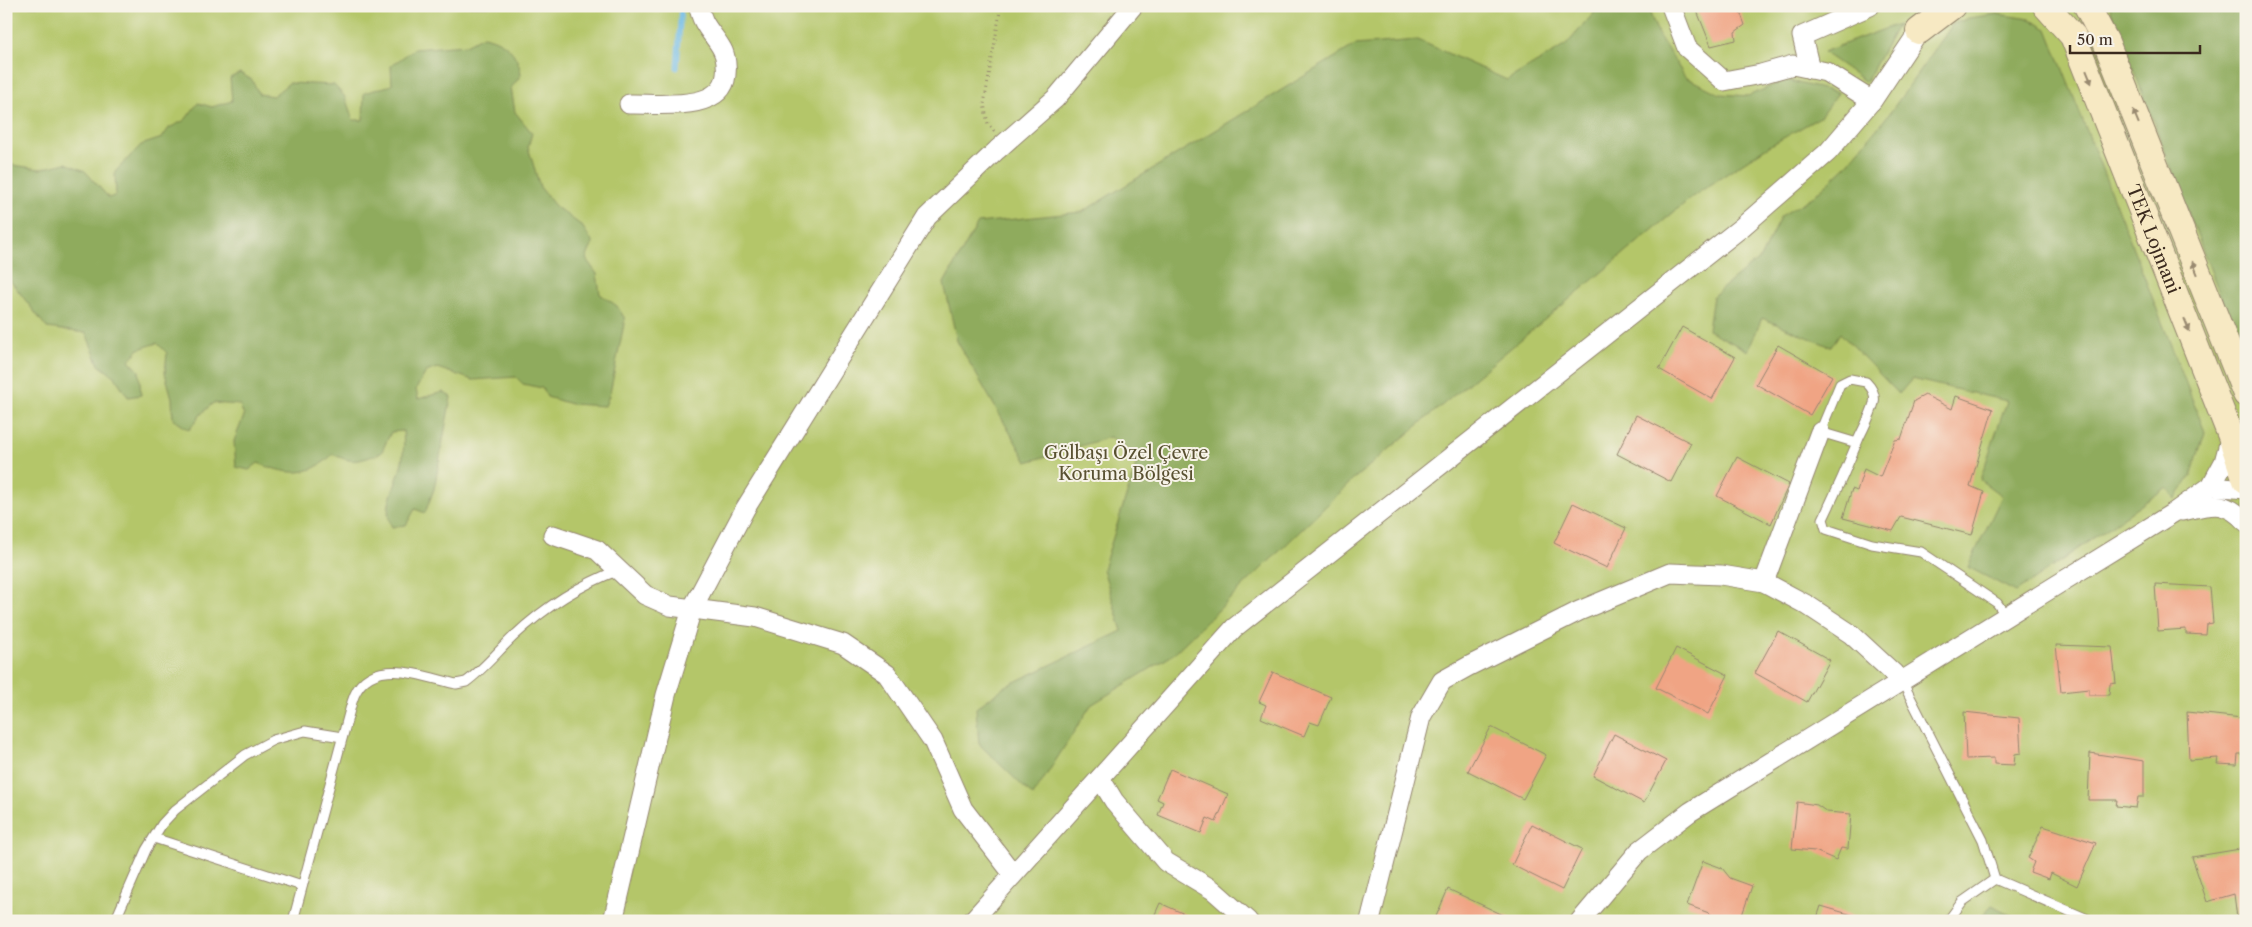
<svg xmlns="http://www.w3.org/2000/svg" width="2252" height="927" font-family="'Libre Caslon Text',serif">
<rect width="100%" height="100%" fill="#f7f3e8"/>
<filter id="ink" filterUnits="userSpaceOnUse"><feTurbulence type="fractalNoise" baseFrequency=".02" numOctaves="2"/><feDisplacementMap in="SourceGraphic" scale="10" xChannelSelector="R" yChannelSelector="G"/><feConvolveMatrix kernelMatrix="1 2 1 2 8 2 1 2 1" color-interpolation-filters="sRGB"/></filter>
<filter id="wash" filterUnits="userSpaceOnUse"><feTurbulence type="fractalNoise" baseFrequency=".0096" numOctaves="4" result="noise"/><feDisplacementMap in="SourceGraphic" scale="20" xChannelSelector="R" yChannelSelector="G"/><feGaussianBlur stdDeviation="1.12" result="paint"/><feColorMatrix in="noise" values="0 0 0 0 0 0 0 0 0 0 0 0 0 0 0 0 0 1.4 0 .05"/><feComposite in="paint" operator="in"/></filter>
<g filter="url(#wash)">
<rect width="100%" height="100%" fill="#ebe0bd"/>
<rect fill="#b4c669" stroke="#787844" x="6" y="6" width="2240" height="915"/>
<g fill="#8fab5d" stroke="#656a3e">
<polygon points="1600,6 1647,6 1659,36 1685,77 1720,94 1748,96 1786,80 1838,93 1820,117 1764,149 1692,197 1357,476 1171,656 1091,705 1033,796 979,744 976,708 1006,686 1122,631 1103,569 1139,456 1110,437 1027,462 957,341 944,283 978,223 1082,212 1355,45 1418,40 1507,80 1566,45"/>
<polygon points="2109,6 2246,6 2246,362"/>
<polygon points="1997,14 2029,19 2047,29 2205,432 2191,476 2175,499 2167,487 2016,592 1968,567 2002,496 1980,480 2007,401 1912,379 1899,394 1840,333 1831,347 1762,318 1748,351 1708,330 1713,296 1760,258 1781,216 1814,196 1846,166 1889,114 1953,24 1969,18"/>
<polygon points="1898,24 1866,82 1823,52"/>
<path d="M483 36C505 40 518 53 521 75L511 88 515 112 532 133 528 147 540 187 555 206 582 226 593 243 586 259 597 274 600 294 617 306 625 319 610 393 605 406 571 404 547 397 542 388 523 384 516 377 473 380 437 368 426 372 416 389 418 399 443 392 451 397 434 489 425 513 415 509 406 525 392 527C381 507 397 486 401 466 404 454 404 443 403 431L391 432 381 453C361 460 354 465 333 454 309 478 288 475 258 463L249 470 236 467 234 441 244 416 240 405 213 403 202 413 189 430 173 419 172 398 165 373 167 353 157 343 139 349 129 360 139 371 141 395 128 397 115 377 99 365 86 333 47 328 6 275V164L40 169 66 163 85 171 109 198 116 195 115 172 141 145 162 138 169 128 185 120 198 103 212 107 232 101 230 78 240 73 252 80 259 94 273 96 289 83 334 85 345 97 353 120H363L364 93 392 85 391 66 414 49 466 45Z"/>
<polygon points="1992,905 2022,921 1977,921"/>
</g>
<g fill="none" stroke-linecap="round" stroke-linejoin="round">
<polyline stroke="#6cbae6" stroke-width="5" points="677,68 681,6"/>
</g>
<g id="blocks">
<g fill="#f0a484">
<polygon points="1695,6 1738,6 1745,25 1735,32 1736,40 1711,46"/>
<polygon points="1682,327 1735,357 1712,399 1659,369"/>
<polygon points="1778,345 1832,376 1810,415 1756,384"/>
<polygon points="1925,395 1952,409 1956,396 1993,409 1970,486 1984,492 1972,535 1901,517 1893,531 1843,518 1852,489 1857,491 1864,469 1880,477 1895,440 1901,439 1914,401"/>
<polygon points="1636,415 1691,443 1671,482 1617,454"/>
<polygon points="1737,457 1789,484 1771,524 1717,496"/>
<polygon points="1573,503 1626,528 1607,568 1554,543"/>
<polygon points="2155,584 2210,587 2213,623 2207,624 2206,635 2186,634 2186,629 2158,631"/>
<polygon points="1778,631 1830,660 1807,702 1755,673"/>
<polygon points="2056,645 2112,647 2116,683 2110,684 2109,695 2089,695 2089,689 2061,692"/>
<polygon points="1676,648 1728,675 1708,714 1656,688"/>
<polygon points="1273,672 1331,697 1319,725 1310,722 1304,736 1261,718 1266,705 1259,702"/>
<polygon points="1964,712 2019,718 2021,753 2015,754 2014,765 1994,764 1994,758 1966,759"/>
<polygon points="2187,712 2242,718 2244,754 2238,754 2237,765 2217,764 2218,758 2189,760"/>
<polygon points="1491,727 1546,755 1523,799 1468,771"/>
<polygon points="1614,734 1666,761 1644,803 1593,776"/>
<polygon points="2090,753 2144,761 2144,797 2138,797 2136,808 2116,806 2117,800 2088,800"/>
<polygon points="1170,769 1228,794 1216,822 1207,818 1201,833 1158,815 1163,802 1157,799"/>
<polygon points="1797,802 1817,805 1827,812 1851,814 1848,849 1841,848 1836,860 1815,851 1792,849"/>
<polygon points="1532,824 1582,849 1562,890 1512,865"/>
<polygon points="2043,826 2096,843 2077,886 2051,873 2049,879 2030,872 2034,862 2028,858"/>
<polygon points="2246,848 2246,918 2237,918 2234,894 2207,902 2192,857"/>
<polygon points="1703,861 1722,868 1730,878 1752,886 1741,918 1735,916 1731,921 1718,921 1709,913 1687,905"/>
<polygon points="1448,889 1516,921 1434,921"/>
<polygon points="1160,903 1200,921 1152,921"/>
<polygon points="1821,906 1859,917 1858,921 1816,921"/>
</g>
</g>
</g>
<g filter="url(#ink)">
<use href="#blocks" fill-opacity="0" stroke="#93856e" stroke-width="1"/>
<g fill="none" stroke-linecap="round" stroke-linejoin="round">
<g stroke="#93856e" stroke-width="11">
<g id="lane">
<path d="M1857 443 1820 432 1840 384 1850 379 1866 382C1872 388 1876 394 1874 403 1871 415 1864 427 1859 438 1848 465 1836 492 1823 519L1826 529 1872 544 1921 552 1997 603 2006 616"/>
<polyline points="1902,681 1983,840 1995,879 2092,921"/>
<polyline points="154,838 302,886"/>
<polyline points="115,921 146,850 162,824 175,810 245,755 273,740 305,731 342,737"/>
<path d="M293 921 352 702C366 653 421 676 456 684L466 682C484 669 498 651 514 636 545 607 579 585 619 570"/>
<polyline points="1948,921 1962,902 1995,879"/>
</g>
</g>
<g stroke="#93856e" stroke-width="21">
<g id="street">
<polyline points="1671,6 1687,48 1724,81 1761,74 1793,65 1826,72 1872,101"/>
<polyline points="1810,69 1802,36 1870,6"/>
<path d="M629 104C656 103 722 113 726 75 727 68 726 56 722 49 714 34 701 25 699 6"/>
<polyline points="2211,486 2246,489"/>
<path d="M2182 511C2210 505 2224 498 2246 522"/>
<polyline points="553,535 597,550 645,595 670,606 755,617 843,644 887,674 933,741 963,809 1013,874"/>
<polyline points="1764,582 1820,432"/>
<polyline points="1100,778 1114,801 1166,862 1213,890 1248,921"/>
<polyline points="613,921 666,695 692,609 745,509 927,217 997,150 1056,98 1133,6"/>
<polyline points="972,921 1234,628 1742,227 1828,152 1874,98 1919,31"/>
<polyline points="1370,921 1421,717 1442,681 1469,666 1579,611 1670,573 1721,575 1764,582 1807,605 1851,634 1902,681"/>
<polyline points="1580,921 1639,851 1690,812 2173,513 2211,486 2224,462 2231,436"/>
</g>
</g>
<g stroke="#93856e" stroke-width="28">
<g id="secondary">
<path id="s1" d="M2046 6 2073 36 2231 436 2246 480"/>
<polyline points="2087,6 2106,42 2246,394"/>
<polyline points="1919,31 1952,6"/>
</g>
</g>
<polyline stroke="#93856e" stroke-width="3" stroke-dasharray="1 4" stroke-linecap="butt" points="994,131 988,124 984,104 1001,6"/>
<use href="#lane" stroke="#fff" stroke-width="9"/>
<use href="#street" stroke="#fff" stroke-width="19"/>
<use href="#secondary" stroke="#f7e9c3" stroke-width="26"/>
</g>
<defs><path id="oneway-solid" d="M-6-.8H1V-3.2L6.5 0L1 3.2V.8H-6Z" transform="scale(1.25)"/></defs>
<g fill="#998a70">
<use href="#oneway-solid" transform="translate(2089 77) rotate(68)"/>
<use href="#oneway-solid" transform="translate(2136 117) rotate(-112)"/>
<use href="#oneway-solid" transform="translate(2195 268) rotate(-112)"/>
<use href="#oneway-solid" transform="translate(2187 325) rotate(68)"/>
</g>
</g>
<g text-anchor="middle" stroke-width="4" stroke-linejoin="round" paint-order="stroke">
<g font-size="18" fill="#3b2a1e" stroke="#f7f3e8">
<text dy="6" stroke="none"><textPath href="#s1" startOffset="259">TEK Lojmani</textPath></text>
</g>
<g font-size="18" fill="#595131" stroke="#f7f3e8">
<text x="1126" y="459">Gölbaşı Özel Çevre<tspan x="1126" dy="21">Koruma Bölgesi</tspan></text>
</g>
</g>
<rect width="2252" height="927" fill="none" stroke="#f7f3e8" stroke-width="25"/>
<path d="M2070 45v8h130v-8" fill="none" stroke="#3b2a1e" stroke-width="2.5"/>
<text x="2077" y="45" font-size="15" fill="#3b2a1e" stroke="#f7f3e8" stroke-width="4" paint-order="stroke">50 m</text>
</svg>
